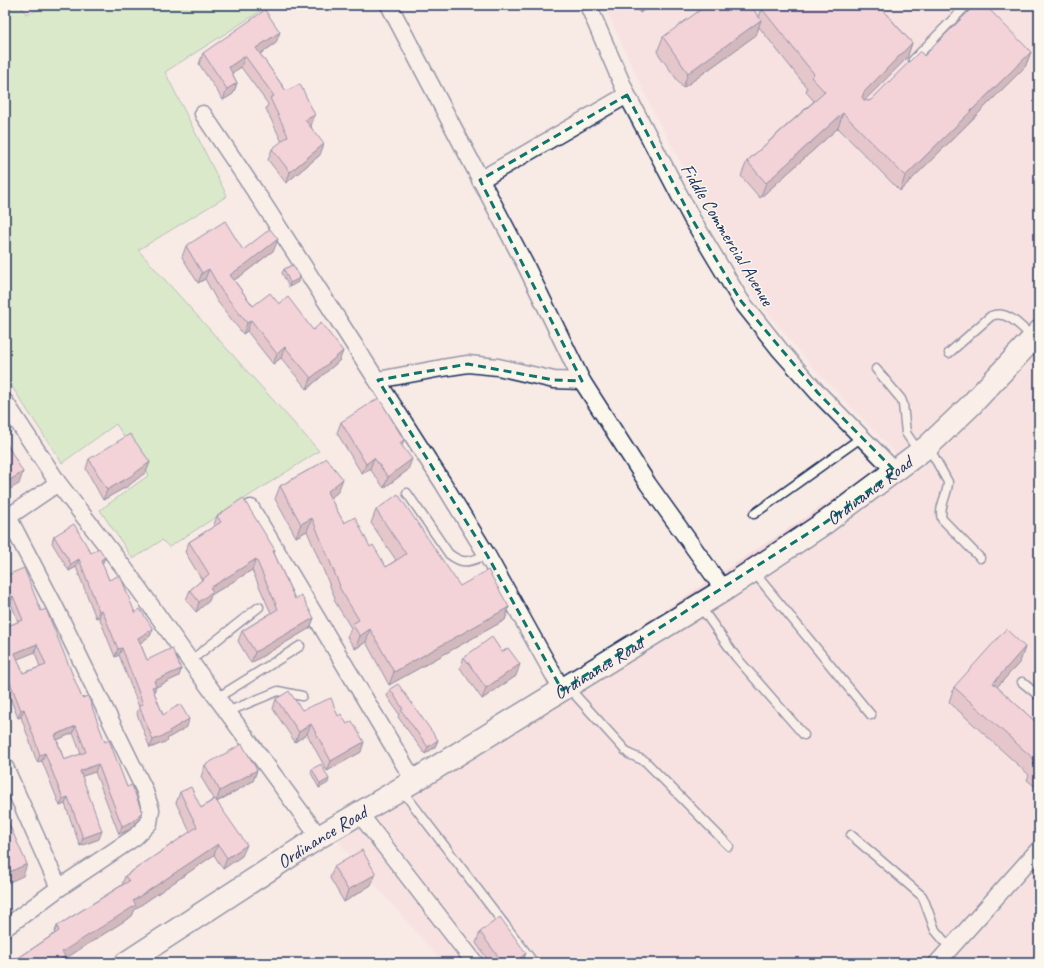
<svg xmlns="http://www.w3.org/2000/svg" width="1044" height="968" font-family="Caveat,sans-serif">
<rect width="100%" height="100%" fill="#f8eae5"/>
<filter id="ink" filterUnits="userSpaceOnUse"><feTurbulence type="fractalNoise" baseFrequency=".025" numOctaves="2"/><feDisplacementMap in="SourceGraphic" scale="8" xChannelSelector="R" yChannelSelector="G"/><feConvolveMatrix kernelMatrix="1 2 1 2 8 2 1 2 1" color-interpolation-filters="sRGB"/></filter>
<g filter="url(#ink)">
<polygon fill="#f5dadc" points="604,5 1039,5 1039,963 443,963 346,851 331,830 853,486 896,454 809,363 763,307 742,275 652,109"/>
<polygon fill="#b7e9a9" stroke="#698c84" points="5,5 21,5 26,14 53,5 270,5 165,72 227,196 138,250 319,451 169,547 162,540 133,559 100,510 149,475 116,424 62,463 5,376"/>
<g fill="none" stroke-linecap="round" stroke-linejoin="round">
<g stroke="#1b2f5e" stroke-width="11">
<g id="lane">
<polyline points="913,60 967,5"/>
<path d="M949 353 991 316C1008 309 1022 328 1033 338"/>
<polyline points="876,369 901,399 903,404 906,433 919,452"/>
<path d="M928 446 948 482C948 495 938 507 942 519L980 558"/>
<path d="M407 493 449 554C465 566 469 561 487 555"/>
<polyline points="754,514 862,437"/>
<polyline points="753,571 871,715"/>
<polyline points="700,606 736,657 804,735"/>
<polyline points="190,661 259,607"/>
<polyline points="1022,682 1039,696"/>
<polyline points="568,687 625,750 629,754 645,761 729,846"/>
<polyline points="217,698 300,646"/>
<polyline points="227,712 278,691 302,696"/>
<polyline points="401,789 534,963"/>
<polyline points="851,835 922,896 924,900 935,930 950,948"/>
</g>
</g>
<g stroke="#1b2f5e" stroke-width="19">
<g id="street">
<polyline points="389,5 527,268 582,381 648,484 724,590"/>
<polyline points="588,5 627,95 692,219 741,301 780,350 818,393 895,471"/>
<polyline points="203,114 263,203 443,483 487,555 562,690"/>
<polyline points="480,180 627,95"/>
<polyline points="378,380 442,368 468,364 498,367 554,380 582,381"/>
<polyline points="5,402 58,483 124,568 190,661 319,837"/>
<polyline points="251,508 414,781"/>
<polyline points="5,519 58,483"/>
<polyline points="5,767 59,888"/>
<polyline points="359,813 475,963"/>
<polyline points="5,928 59,888 135,837 149,823 151,810 144,789 54,605 8,517"/>
<polyline points="937,963 1039,849"/>
</g>
</g>
<g stroke="#1b2f5e" stroke-width="25">
<g id="secondary">
<path id="s1" d="M126 963 319 837 414 781 724 590 826 522 928 446 970 406 1039 332"/>
</g>
</g>
<use href="#lane" stroke="#fbf7ec" stroke-width="8"/>
<use href="#street" stroke="#fbf7ec" stroke-width="16"/>
<use href="#secondary" stroke="#fbf7ec" stroke-width="22"/>
</g>
<g fill="#cd9cac" stroke="#1b2f5e" fill-rule="evenodd">
<polygon points="634,5 650,5 640,13"/>
<polygon points="885,5 881,8 912,43 907,58 865,100 869,101 871,100 924,56 1031,52 1025,67 900,191 838,128 760,198 741,176 747,161 814,101 806,92 807,88 759,27 756,35 683,88 657,52 663,37 759,17 762,9"/>
<polygon points="276,43 260,54 311,126 320,155 286,183 268,160 272,149 282,142 266,109 268,104 241,67 232,73 237,83 233,94 223,100 199,64 203,53"/>
<polygon points="186,246 243,250 274,250 242,275 234,280 253,306 279,304 313,330 343,351 339,361 307,389 281,358 273,364 247,331 243,334 217,301 205,279 198,283 182,257"/>
<polygon points="284,269 298,282 289,287 282,273"/>
<polygon points="341,422 402,446 408,470 384,488 370,469 362,474 337,433"/>
<polygon points="89,459 150,462 146,472 128,486 103,500 86,469"/>
<polygon points="316,466 338,492 330,498 344,523 370,547 386,567 396,560 371,523 376,510 460,586 509,607 505,620 389,685 366,642 355,649 347,637 351,628 334,600 335,598 307,531 296,537 275,499 280,486"/>
<polygon points="217,516 275,550 274,553 295,599 314,618 310,628 251,663 238,641 242,631 271,613 252,570 211,595 209,601 196,612 186,600 190,590 202,580 185,552 189,542 213,527"/>
<polygon points="54,536 91,553 105,557 102,564 109,580 135,613 153,629 150,636 140,643 147,660 181,669 179,676 156,687 154,692 163,715 187,727 168,738 167,741 150,748 137,714 139,707 119,655 115,657 99,617 96,618 76,567 69,571 52,543"/>
<path d="M5 576 41 611 82 698 105 742 127 787 142 812 139 819 129 830 119 834 95 772 82 776 99 839 80 846 65 804 60 806 42 761 37 762 21 717 18 718 5 685V627L18 622 11 603ZM35 652 40 667 23 673 17 659ZM73 733 81 754 64 760 57 740Z"/>
<polygon points="1025,647 1020,662 997,687 1039,725 1039,790 1027,780 1029,775 949,702 954,687"/>
<polygon points="464,657 516,676 482,699 460,668"/>
<polygon points="390,689 438,740 435,747 425,754 398,717 399,714 387,696"/>
<polygon points="276,699 302,710 338,716 361,752 327,771 307,734 295,742 273,709"/>
<polygon points="205,765 257,770 253,781 217,802 242,856 223,869 214,855 135,909 132,916 63,960 62,963 11,963 54,934 57,926 122,885 125,876 190,832 176,803 180,792 201,808 214,799 201,777"/>
<polygon points="312,769 328,783 319,788 311,773"/>
<polygon points="334,867 371,885 344,902 330,878"/>
<polygon points="480,932 526,953 522,963 490,963 476,943"/>
</g>
<g fill="#a77f8c" stroke="#1b2f5e">
<polygon points="642,5 650,5 640,13"/>
<polygon points="874,5 885,5 870,17"/>
<polygon points="761,20 756,35 683,88 688,73"/>
<polygon points="280,32 276,43 252,59 256,48"/>
<polygon points="912,43 907,58 858,107 864,92"/>
<polygon points="1031,52 1025,67 900,191 905,176"/>
<polygon points="245,56 241,67 225,78 229,67"/>
<polygon points="237,83 233,94 223,100 227,89"/>
<polygon points="843,113 838,128 760,198 766,183"/>
<polygon points="315,115 311,126 301,131 305,120"/>
<polygon points="324,144 320,155 286,183 290,172"/>
<polygon points="278,239 274,250 242,275 226,285 230,275"/>
<polygon points="209,269 205,279 198,283 202,273"/>
<polygon points="300,278 298,282 289,287 290,283"/>
<polygon points="251,320 247,331 243,334 247,323"/>
<polygon points="285,347 281,358 273,364 277,354"/>
<polygon points="343,351 339,361 307,389 311,378"/>
<polygon points="404,440 400,451 400,443"/>
<polygon points="374,458 370,469 362,474 366,464"/>
<polygon points="412,459 408,470 384,488 388,477"/>
<polygon points="150,462 146,472 128,486 103,500 107,490"/>
<polygon points="23,472 19,484 5,492 5,483"/>
<polygon points="343,479 338,492 322,505 327,492"/>
<polygon points="312,518 307,531 296,537 301,524"/>
<polygon points="105,557 102,565 101,560"/>
<polygon points="79,559 76,567 69,571 71,564"/>
<polygon points="256,559 252,570 211,595 209,601 196,612 199,602 210,588"/>
<polygon points="13,596 11,603 5,606 5,599"/>
<polygon points="509,607 505,620 389,685 394,672"/>
<polygon points="102,610 99,617 96,618 99,611"/>
<polygon points="314,618 310,628 251,663 255,652"/>
<polygon points="153,629 150,636 136,646 138,638"/>
<polygon points="370,629 366,642 355,649 360,636"/>
<polygon points="37,644 35,652 13,661 15,653"/>
<polygon points="1025,647 1020,662 987,698 993,683"/>
<polygon points="122,648 119,655 115,657 118,649"/>
<polygon points="520,664 516,676 482,699 486,688"/>
<polygon points="181,669 179,676 156,687 153,693 149,695 154,681"/>
<polygon points="24,709 21,717 18,718 21,710"/>
<polygon points="189,719 187,727 168,738 167,741 150,748 153,740 169,731"/>
<polygon points="311,724 307,734 295,742 299,732"/>
<polygon points="76,726 73,733 52,742 55,735"/>
<polygon points="438,740 435,747 425,754 428,747"/>
<polygon points="364,742 361,752 327,771 331,761"/>
<polygon points="45,753 42,761 37,762 40,755"/>
<polygon points="98,764 95,772 77,778 80,771"/>
<polygon points="257,770 253,781 216,802 220,791"/>
<polygon points="329,779 328,783 319,788 320,784"/>
<polygon points="68,797 65,804 60,806 63,799"/>
<polygon points="142,812 139,819 129,830 119,834 122,826"/>
<polygon points="102,831 99,839 80,846 83,838"/>
<polygon points="218,844 214,855 135,909 132,916 63,960 62,963 54,963 62,952 133,901"/>
<polygon points="247,845 242,856 223,869 227,858"/>
<polygon points="27,864 23,876 5,884 5,874"/>
<polygon points="376,874 371,885 344,902 348,890"/>
<polygon points="526,953 522,963 517,963 519,959"/>
</g>
<g fill="#eeb5c8" stroke="#1b2f5e" fill-rule="evenodd">
<polygon points="707,5 750,5 761,20 688,73 663,37"/>
<polygon points="767,5 878,5 912,43 864,92 862,97 864,100 869,101 871,100 920,51 924,56 975,5 985,5 1031,52 905,176 843,113 766,183 747,161 825,92 811,77 814,74 762,9"/>
<polygon points="265,10 280,32 256,48 286,91 300,84 315,115 305,120 324,144 290,172 272,149 288,136 270,98 274,96 245,56 229,67 237,83 227,89 203,53"/>
<polygon points="225,221 243,250 270,229 278,239 246,264 230,275 253,306 270,293 279,304 288,297 313,330 321,323 343,351 311,378 285,347 277,354 251,320 247,323 221,290 209,269 202,273 186,246"/>
<polygon points="293,265 300,278 290,283 284,269"/>
<polygon points="379,398 404,440 400,443 412,459 388,477 374,458 366,464 341,422"/>
<polygon points="130,434 150,462 131,476 107,490 89,459"/>
<polygon points="5,441 23,472 5,483"/>
<polygon points="326,458 343,479 327,492 344,523 355,517 370,547 373,545 386,567 406,554 376,510 398,494 460,586 488,570 509,607 394,672 370,629 360,636 352,624 359,620 339,587 340,586 312,518 301,524 280,486 316,466"/>
<polygon points="243,498 275,550 273,551 295,599 301,595 314,618 255,652 242,631 278,609 256,559 210,588 213,591 199,602 190,590 209,574 189,542 221,522 217,516"/>
<polygon points="74,524 91,553 99,548 105,557 101,560 109,580 120,575 135,613 140,609 153,629 138,638 147,660 172,648 181,669 154,681 156,686 152,687 163,715 180,704 189,719 169,731 170,733 153,740 139,706 143,704 122,648 118,649 102,610 99,611 79,559 71,564 54,536"/>
<path d="M24 568 41 611 46 609 82 698 88 696 105 742 109 740 127 787 132 785 142 812 132 822 122 826 98 764 80 771 102 831 83 838 68 797 63 799 45 753 40 755 24 709 21 710 5 670V627L23 620 13 596 5 599V576ZM37 644 46 665 23 673 15 653ZM76 726 86 752 64 760 55 735Z"/>
<polygon points="1006,629 1025,647 993,683 1039,725 1039,770 1033,764 1036,761 954,687"/>
<polygon points="492,637 502,652 508,648 520,664 486,688 464,657"/>
<polygon points="398,684 438,740 428,747 401,710 403,709 390,689"/>
<polygon points="289,691 302,710 331,698 338,716 341,714 347,724 352,721 364,742 331,761 311,724 299,732 276,699"/>
<polygon points="242,744 257,770 220,791 205,765"/>
<polygon points="321,764 329,779 320,784 312,769"/>
<polygon points="191,787 201,808 215,799 247,845 227,858 218,844 133,901 136,905 62,952 65,956 54,963 11,963 59,931 57,926 129,881 125,876 197,827 180,792"/>
<polygon points="8,822 27,864 5,874 5,823"/>
<polygon points="362,850 376,874 348,890 334,867"/>
<polygon points="500,917 526,953 519,959 522,963 503,963 480,932"/>
</g>
</g>
<path d="M0 0H1044V968H0ZM627 95 692 219 741 301 818 393 895 471 826 522 562 690 487 555 378 380 468 364 554 380 582 381 480 180Z" fill="#f8eae5" fill-opacity=".55" fill-rule="evenodd"/>
<path fill="none" stroke="#0f766e" stroke-width="3" stroke-dasharray="8 5" stroke-linejoin="round" d="M627 95 692 219 741 301 818 393 895 471 826 522 562 690 487 555 378 380 468 364 554 380 582 381 480 180Z"/>
<g text-anchor="middle" stroke-width="3" stroke-linejoin="round" paint-order="stroke">
<g font-size="19" fill="#1b2f5e" stroke="#fbf7ec">
<text transform="translate(728 234) rotate(59)" y="7">Fiddle Commercial Avenue</text>
<text dy="7" stroke="none"><textPath href="#s1" startOffset="881">Ordinance Road</textPath></text>
<text dy="7" stroke="none"><textPath href="#s1" startOffset="557">Ordinance Road</textPath></text>
<text dy="7" stroke="none"><textPath href="#s1" startOffset="233">Ordinance Road</textPath></text>
</g>
</g>
<rect width="1044" height="968" fill="none" stroke="#fbf7ec" stroke-width="20"/>
<rect x="10" y="10" width="1024" height="948" fill="none" stroke="#1b2f5e" stroke-width="1.5" filter="url(#ink)"/>
</svg>
